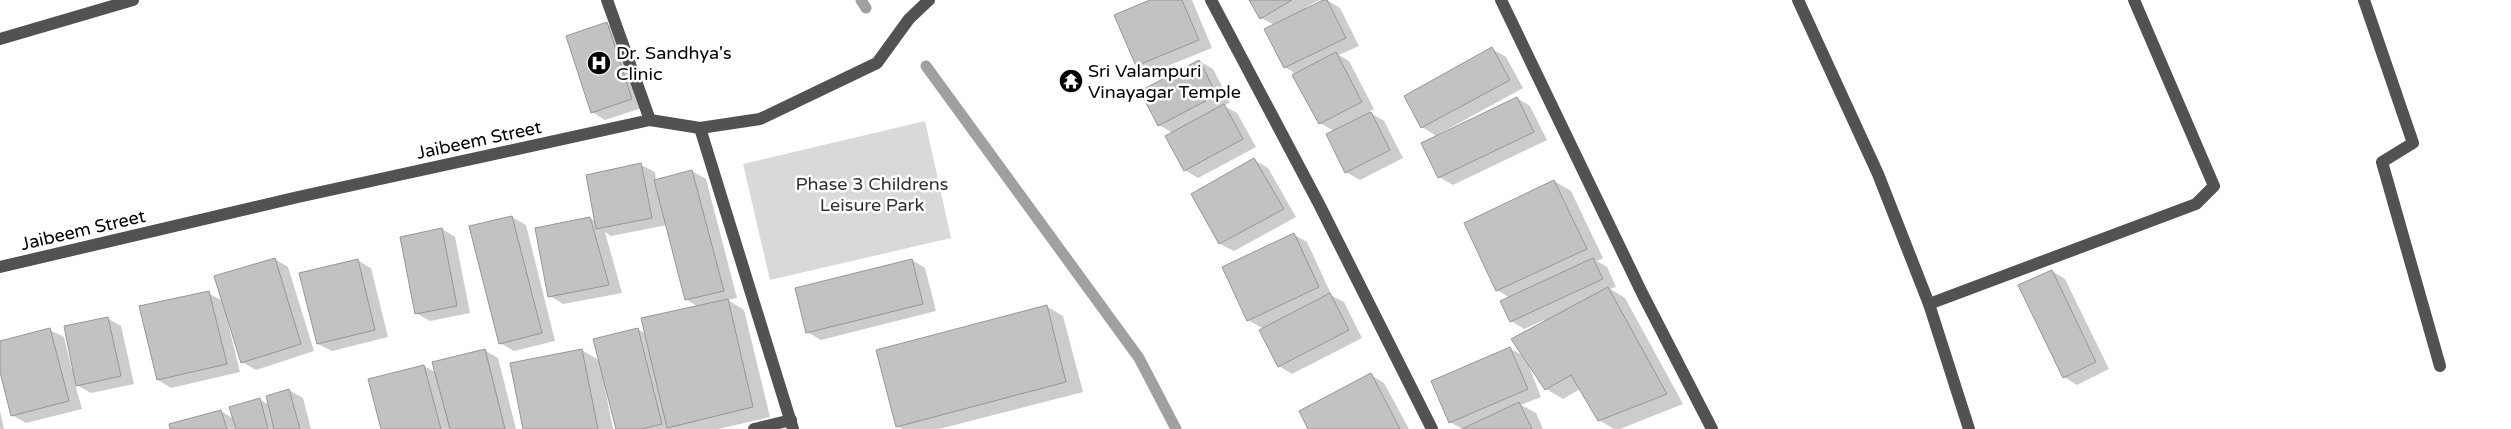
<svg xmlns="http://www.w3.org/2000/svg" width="2511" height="429" font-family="'Varela Round',sans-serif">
<rect width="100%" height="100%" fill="#fff"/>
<polygon fill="#d9d9d9" points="925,121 951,238 770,280 743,164"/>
<g fill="#0003">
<polygon points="1153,0 1192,0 1212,48 1150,73 1137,65"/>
<polygon points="1250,0 1319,0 1305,8 1306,10 1327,0 1340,8 1359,46 1339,55 1349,61 1374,109 1369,112 1384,121 1403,158 1360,180 1346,172 1334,131 1320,123 1296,74 1285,67 1274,25 1261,18"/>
<polygon points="607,24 620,31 645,107 605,120 592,112"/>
<polygon points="1492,49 1506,57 1523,88 1439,134 1440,136 1517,98 1530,106 1547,140 1453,185 1439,177 1438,137 1422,127 1405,96"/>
<polygon points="1199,61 1213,69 1230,102 1224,106 1237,113 1256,147 1198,178 1185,170 1173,133 1159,125"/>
<polygon points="1254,160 1268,168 1296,217 1234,251 1220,244 1192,195"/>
<polygon points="641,165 655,172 656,180 692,171 706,179 737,298 728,300 744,310 770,417 718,429 618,429 606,382 604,383 613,429 524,429 582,350 600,361 638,329 646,334 698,307 686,299 667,225 611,236 605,232 622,293 563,304 550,296 590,218 596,222"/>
<polygon points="1554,181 1571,191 1603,258 1597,261 1607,267 1616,287 1610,289 1625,298 1683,404 1620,429 1614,429 1599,420 1580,389 1563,399 1546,389 1526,359 1541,397 1521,405 1536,413 1543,429 1462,429 1450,422 1509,348 1524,356 1545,322 1544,320 1524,329 1511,321 1510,298 1497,290"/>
<polygon points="512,217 526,225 555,341 514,351 500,343"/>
<polygon points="442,229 455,237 470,313 430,321 416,313"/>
<polygon points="1293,234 1307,242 1332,296 1344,302 1362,338 1292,374 1279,366 1264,329 1248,320"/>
<polygon points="275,259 288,267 314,351 256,370 242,362 229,318 227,319 240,372 171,388 158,380 208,293 223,301"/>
<polygon points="357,260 371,268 388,337 332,351 318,344"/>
<polygon points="912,260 925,268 936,311 821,340 807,332"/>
<polygon points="2052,271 2065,279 2109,369 2077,385 2064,377"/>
<polygon points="1046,306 1063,316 1083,392 939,429 903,429 897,426"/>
<polygon points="107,318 121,326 134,384 91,393 75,384 82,409 26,423 12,415 0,366 0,342 50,330 64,337 72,370 74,370"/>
<polygon points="484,350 498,358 516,429 382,429 424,366 437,373"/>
<polygon points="1371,375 1384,383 1409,429 1310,429"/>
<polygon points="289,390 303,398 311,429 172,429 221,411 234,419 260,400 270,405"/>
<polygon points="0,411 4,429 0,429"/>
</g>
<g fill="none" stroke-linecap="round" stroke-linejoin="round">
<g stroke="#a0a0a0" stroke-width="11">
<polyline points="861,0 866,8"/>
<polyline points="926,66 1139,358 1176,429"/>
</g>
</g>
<g fill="#c2c2c2" stroke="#969696">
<polygon points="1150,0 1182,0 1199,40 1136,66 1114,15"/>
<polygon points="1249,0 1292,0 1260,19"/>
<polygon points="1323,0 1327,0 1346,38 1284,68 1264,29"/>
<polygon points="607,22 632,99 591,113 566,36"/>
<polygon points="1492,47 1510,80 1421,128 1404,96"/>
<polygon points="1336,52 1362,102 1319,124 1292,75"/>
<polygon points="1199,60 1217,95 1158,126 1140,91"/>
<polygon points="1517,97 1534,132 1438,178 1421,143"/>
<polygon points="1224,104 1243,139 1184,171 1165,136"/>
<polygon points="1371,112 1390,150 1345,173 1326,134"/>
<polygon points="1254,158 1284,209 1219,244 1191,194"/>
<polygon points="641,163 652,218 596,229 586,175"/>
<polygon points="692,170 724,291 685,300 654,180"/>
<polygon points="1554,180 1587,249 1496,291 1464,223"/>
<polygon points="512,216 542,333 499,344 469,226"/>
<polygon points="590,217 609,285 548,297 535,228"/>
<polygon points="442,228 457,306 415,314 400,237"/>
<polygon points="1294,233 1319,287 1247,321 1222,267"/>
<polygon points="275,258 301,344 241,363 214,276"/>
<polygon points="1593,258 1603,279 1510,322 1500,301"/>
<polygon points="358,259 375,330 317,344 299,273"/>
<polygon points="912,259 923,304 806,333 795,288"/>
<polygon points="2052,270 2096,362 2063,378 2018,285"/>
<polygon points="1608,287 1667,394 1598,421 1571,375 1545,390 1511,339"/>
<polygon points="209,291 227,364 157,380 139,306"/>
<polygon points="1330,293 1349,330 1278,367 1259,330"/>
<polygon points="728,299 753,407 667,428 641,318"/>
<polygon points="1047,305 1066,382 896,427 876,350"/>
<polygon points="108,317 121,376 76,386 64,326"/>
<polygon points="50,328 69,401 11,416 0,372 0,341"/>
<polygon points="638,328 662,424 642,429 616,429 593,339"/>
<polygon points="1510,347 1528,389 1449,423 1431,381"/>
<polygon points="485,349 505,429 450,429 432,362"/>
<polygon points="582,349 598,429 523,429 510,363"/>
<polygon points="424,365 441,429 381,429 368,379"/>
<polygon points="1371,373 1400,429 1308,429 1299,411"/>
<polygon points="289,389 300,429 274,429 266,396"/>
<polygon points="260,398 268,429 236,429 229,407"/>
<polygon points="1519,402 1532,429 1462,429"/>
<polygon points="221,410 227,429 170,429 169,424"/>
</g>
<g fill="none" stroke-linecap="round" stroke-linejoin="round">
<g stroke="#525252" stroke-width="12">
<polyline points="607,0 650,120"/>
<polyline points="1211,0 1319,204 1432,429"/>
<polyline points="1501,0 1642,293 1712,429"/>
<polyline points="1798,0 1878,174 1929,304 1969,429"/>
<polyline points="2364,0 2413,143 2382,162 2440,366"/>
<polyline points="0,39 133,0"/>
<polyline points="700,128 793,429"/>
<polyline points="0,267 298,197 650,120 700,128 760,119 877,63 909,19 929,0"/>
<polyline points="1929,304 2196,204 2214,186 2134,0"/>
<polyline points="754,429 791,420"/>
</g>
</g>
<defs>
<g id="hospital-disc" transform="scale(1.25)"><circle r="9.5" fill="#000" stroke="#fff"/><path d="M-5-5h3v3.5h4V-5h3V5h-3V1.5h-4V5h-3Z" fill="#fff"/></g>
<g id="temple-disc" transform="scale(1.25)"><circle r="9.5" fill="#000" stroke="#fff"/><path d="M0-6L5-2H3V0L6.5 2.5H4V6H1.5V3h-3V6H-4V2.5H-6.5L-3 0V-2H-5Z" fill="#fff"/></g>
</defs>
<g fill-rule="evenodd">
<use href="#hospital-disc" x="599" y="63"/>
<use href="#temple-disc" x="1071" y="81"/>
</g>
<g text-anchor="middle" stroke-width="5" stroke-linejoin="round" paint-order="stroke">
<g font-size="18" fill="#000" stroke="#fff" text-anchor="start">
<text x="616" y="59">Dr. Sandhya's<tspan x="616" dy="21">Clinic</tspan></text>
<text x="1088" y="77">Sri Valampuri<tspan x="1088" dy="21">Vinayagar Temple</tspan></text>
</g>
<g font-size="18" fill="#000" stroke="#fff">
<text transform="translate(479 140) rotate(-12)" y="6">Jaibeem Street</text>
<text transform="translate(83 230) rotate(-13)" y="6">Jaibeem Street</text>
</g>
<g font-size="18" fill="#303030" stroke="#fff">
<text x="872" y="190">Phase 3 Childrens<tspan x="872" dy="21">Leisure Park</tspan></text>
</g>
</g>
</svg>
